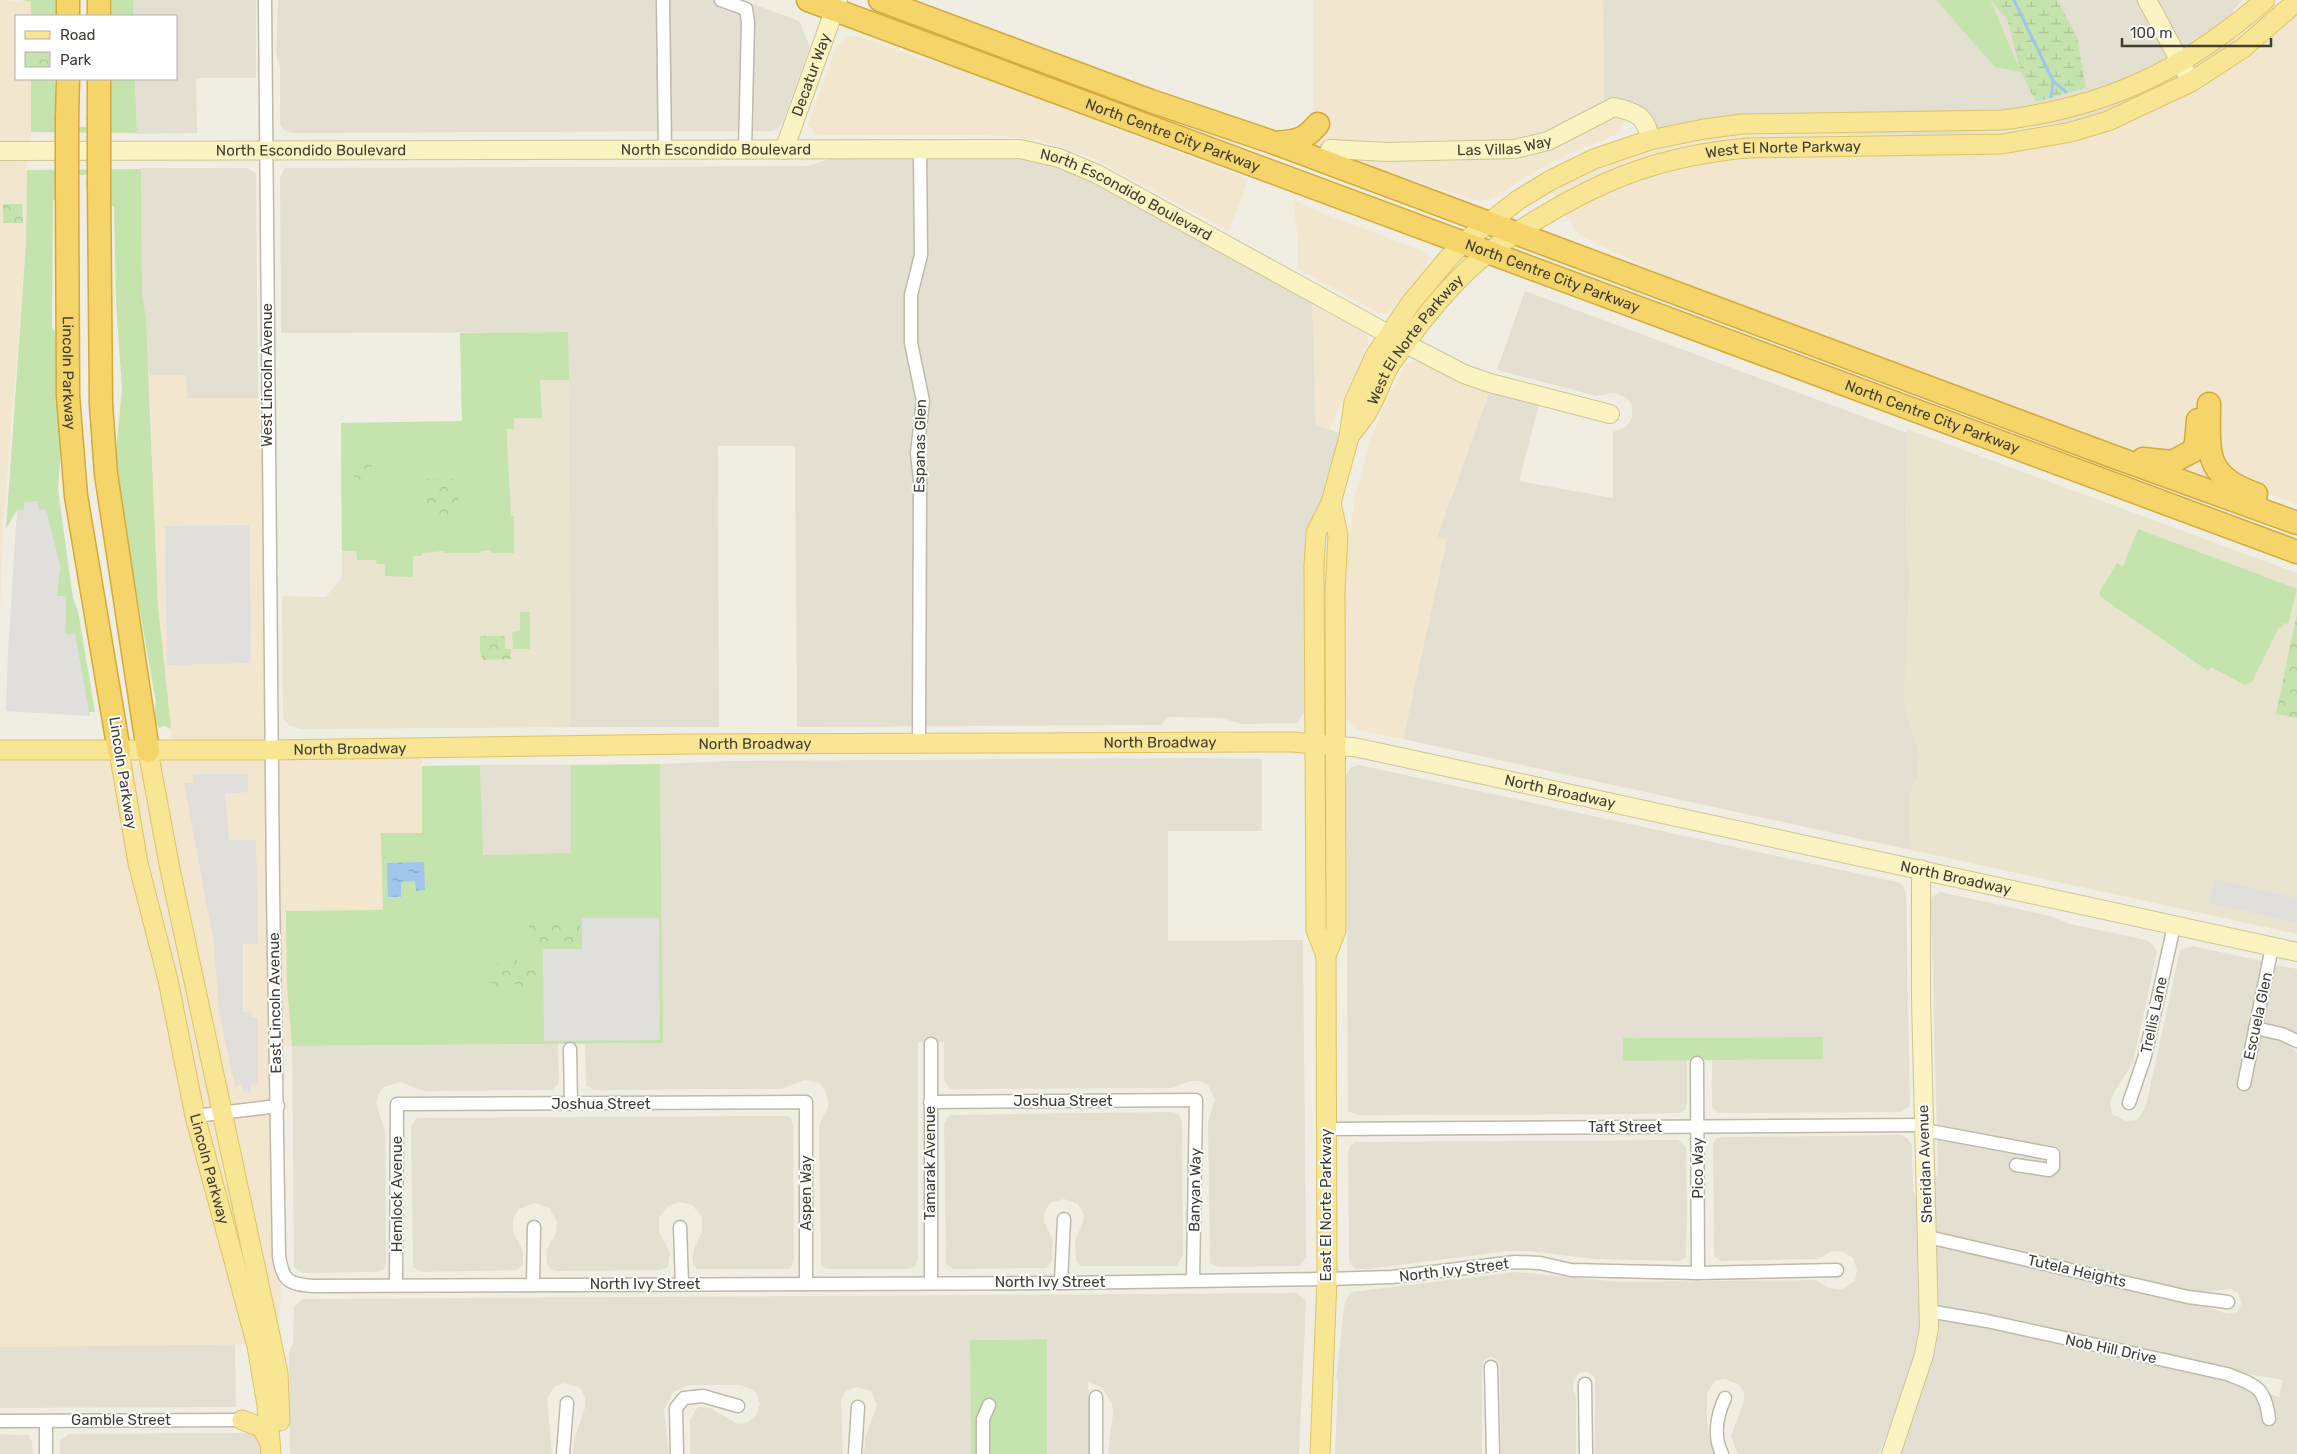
<svg xmlns="http://www.w3.org/2000/svg" width="2297" height="1454" font-family="Rubik,sans-serif">
<defs>
<pattern id="wetland-marsh" width="20" height="14" patternUnits="userSpaceOnUse" patternTransform="scale(1.25)"><rect width="20" height="14" fill="#c5e3ad"/><path d="M1 5h8M5 5V1M11 12h8M15 12V8" fill="none" stroke="#aac495"/></pattern>
<pattern id="park-crowns" width="20" height="18" patternUnits="userSpaceOnUse" patternTransform="scale(1.25)"><rect width="20" height="18" fill="#c5e3ad"/><path d="M2 6a3 3 0 1 1 6 0M12 15a3 3 0 1 1 6 0" fill="none" stroke="#aac495"/></pattern>
<pattern id="water-ripples" width="26" height="14" patternUnits="userSpaceOnUse" patternTransform="scale(1.25)"><rect width="26" height="14" fill="#a1c5eb"/><path d="M2 4q2-2 4 0t4 0M15 11q2-2 4 0t4 0" fill="none" stroke="#85a1bf"/></pattern>
</defs>
<rect width="100%" height="100%" fill="#f0ede3"/>
<g fill="#e4e0d1">
<polygon points="140,0 256,0 256,78 196,78 197,133 137,134 135,79 176,79 176,16 133,16 133,1"/>
<polygon points="278,0 742,0 799,21 810,47 783,121 777,129 772,131 291,133 283,129 280,124 280,68 276,52"/>
<polygon points="1603,0 2243,0 2233,10 2235,40 2218,54 2168,83 2107,110 2068,122 1961,135 1745,134 1676,144 1651,151 1649,126 1604,112"/>
<polygon points="982,149 1059,158 1312,292 1316,424 1349,437 1331,503 1324,549 1305,549 1304,713 1297,723 1242,724 1221,718 1168,717 1161,725 797,727 795,446 718,446 719,727 570,727 568,332 281,333 280,178 284,169 287,168 807,166 830,159 982,158"/>
<polygon points="141,168 248,168 256,174 258,398 187,398 186,375 149,375 142,293"/>
<polygon points="1525,291 1907,433 1906,556 1910,570 1904,704 1919,753 1918,776 1909,796 1911,850 1403,739 1446,540 1437,537 1438,534 1489,393 1539,405 1519,481 1613,498 1613,432 1626,427 1632,418 1632,405 1627,398 1614,393 1596,396 1589,394 1497,370"/>
<polygon points="1168,758 1262,759 1262,831 1168,831 1168,941 1303,940 1306,1257 1299,1266 1219,1267 1210,1263 1208,1122 1215,1099 1208,1085 1200,1081 1190,1081 1171,1088 950,1089 944,1081 944,1042 918,1042 918,1260 915,1267 908,1269 827,1269 821,1266 819,1126 828,1107 828,1100 825,1090 819,1083 805,1080 781,1089 594,1090 586,1085 585,1044 663,1043 660,764 730,761"/>
<polygon points="480,765 571,765 571,854 482,855"/>
<polygon points="1359,765 1901,883 1906,892 1910,1106 1900,1112 1719,1113 1712,1107 1712,1060 1823,1059 1823,1037 1623,1038 1624,1061 1687,1060 1687,1104 1685,1110 1679,1113 1637,1114 1359,1115 1348,1111 1346,776 1351,767"/>
<polygon points="1940,892 2051,916 2070,924 2147,940 2155,948 2157,952 2133,1063 2113,1094 2110,1103 2112,1114 2126,1121 2137,1120 2146,1106 2180,950 2193,946 2265,962 2238,1089 2247,1090 2257,1042 2261,1037 2265,1036 2284,1041 2297,1053 2297,1454 1897,1454 1936,1323 1945,1316 2249,1385 2279,1397 2283,1380 2230,1371 1944,1309 1936,1305 1934,1249 1941,1245 2136,1289 2205,1306 2227,1314 2237,1312 2242,1303 2238,1293 2230,1289 2192,1293 1937,1233 1934,1229 1933,1176 1938,1176 1931,902 1932,897"/>
<polygon points="2277,965 2297,969 2297,1032 2268,1025 2262,1017 2273,970"/>
<polygon points="558,1044 559,1083 552,1090 424,1091 400,1082 384,1087 378,1095 376,1103 385,1131 386,1262 384,1269 376,1272 303,1273 294,1267 292,1046"/>
<polygon points="1169,1112 1179,1115 1182,1121 1183,1255 1177,1266 1080,1266 1076,1260 1075,1240 1083,1223 1084,1216 1078,1204 1064,1199 1050,1203 1044,1214 1044,1222 1053,1240 1052,1261 1046,1268 954,1269 946,1264 944,1124 949,1115"/>
<polygon points="787,1116 791,1118 793,1125 794,1258 792,1265 788,1269 697,1269 692,1262 693,1251 702,1232 702,1217 692,1205 679,1202 668,1206 659,1217 659,1231 670,1253 668,1267 661,1270 557,1271 551,1269 547,1263 546,1251 556,1233 557,1222 549,1208 535,1203 519,1209 513,1219 513,1231 523,1251 523,1264 518,1270 422,1272 413,1267 411,1126 417,1118"/>
<polygon points="1901,1135 1908,1139 1912,1145 1913,1190 1918,1204 1921,1333 1917,1354 1879,1454 1738,1454 1731,1436 1744,1402 1744,1392 1739,1385 1725,1379 1715,1381 1707,1393 1707,1423 1710,1442 1715,1454 1595,1454 1595,1381 1594,1376 1587,1372 1579,1373 1573,1382 1573,1389 1576,1397 1576,1454 1501,1454 1500,1365 1497,1360 1491,1357 1485,1359 1482,1365 1482,1454 1335,1454 1338,1381 1336,1377 1345,1301 1351,1292 1516,1272 1621,1282 1816,1280 1829,1288 1842,1290 1855,1280 1857,1270 1853,1258 1842,1251 1832,1251 1818,1259 1721,1261 1714,1256 1713,1143 1717,1138 1726,1137"/>
<polygon points="1678,1140 1686,1147 1687,1210 1686,1255 1685,1258 1678,1261 1594,1259 1528,1251 1509,1251 1367,1269 1356,1269 1349,1262 1348,1152 1350,1146 1355,1142"/>
<polygon points="1297,1293 1306,1301 1299,1454 1108,1454 1113,1414 1112,1403 1102,1388 1088,1381 1092,1454 1047,1454 1047,1339 970,1340 971,1454 864,1454 865,1438 877,1405 871,1391 857,1387 846,1391 841,1400 843,1454 690,1454 690,1419 698,1407 710,1408 738,1424 747,1423 756,1416 760,1403 756,1393 751,1389 739,1385 689,1385 673,1392 664,1410 669,1454 573,1454 574,1439 585,1408 585,1398 580,1388 564,1383 555,1386 547,1398 552,1454 290,1454 289,1351 293,1344 294,1307 302,1299"/>
<polygon points="235,1344 236,1407 0,1408 0,1347"/>
<polygon points="256,1433 261,1436 262,1454 60,1454 60,1440 69,1434"/>
<polygon points="0,1434 28,1435 32,1442 33,1454 0,1454"/>
</g>
<g fill="#f2e6ce">
<polygon points="0,0 31,2 31,16 16,16 16,79 31,79 31,151 27,152 26,243 3,530 0,613"/>
<polygon points="1313,0 1603,0 1604,112 1548,141 1330,149 1313,145"/>
<polygon points="2282,0 2297,0 2297,504 2244,485 2211,480 2108,445 2090,435 1701,293 1579,235 1551,192 1567,183 1625,158 1676,144 1745,134 1961,135 2068,122 2107,110 2186,74 2218,54"/>
<polygon points="858,36 922,59 954,67 1248,179 1229,231 1095,159 1038,140 989,135 817,135 808,124 837,45 848,37"/>
<polygon points="1614,115 1623,118 1625,122 1618,134 1573,152 1532,173 1495,197 1480,201 1365,166 1365,158 1498,157"/>
<polygon points="1293,200 1319,212 1423,251 1429,257 1426,267 1392,309 1386,314 1379,313 1296,268 1298,265 1298,240"/>
<polygon points="1312,304 1365,333 1369,342 1329,429 1316,425"/>
<polygon points="1416,361 1461,383 1489,393 1438,533 1437,537 1447,540 1403,739 1358,730 1346,718 1345,569 1355,496 1370,441 1387,400 1404,368 1409,362"/>
<polygon points="149,375 186,375 187,398 267,398 271,750 422,749 422,834 381,834 423,906 421,1045 276,1046 282,1272 278,1344 0,1347 0,750 173,750 158,605"/>
</g>
<g fill="#e9e4cd">
<polygon points="568,332 570,727 300,729 289,725 283,718 282,596 326,597 342,577 341,423 462,421 460,333"/>
<polygon points="1907,429 2297,573 2297,934 1911,850 1909,796 1918,776 1919,753 1904,704 1910,570 1906,556"/>
</g>
<g fill="#c5e3ad">
<polygon points="21,0 56,0 56,16 31,16 31,2"/>
<polygon points="112,0 140,0 133,1 133,16 112,16"/>
<polygon points="1936,0 1990,0 2021,72 1995,67"/>
<polygon points="31,79 55,79 56,127 110,127 111,79 135,79 137,133 31,132"/>
<path d="M141 169 142 293 146 319 158 605 171 729 164 726 159 728C151 719 155 712 156 702L123 517 116 452 122 389 116 303 114 206H110V175H57L56 199 53 200 52 328 55 332 61 446 58 490 73 598 78 611 95 712H80V666L65 634 66 596H57L60 565 39 510H17L6 529 26 243 27 170Z"/>
<path d="M568 332 569 380H540L542 418H514V429H507C507 459 510 487 511 516H514V553H491V550L481 551V553H444V551L422 553V556H413V577L385 576V564H377L376 560H357L356 551H342L341 423 462 421 460 333Z"/>
<polygon points="2138,529 2297,589 2288,624 2284,623 2282,628 2279,627 2252,682 2245,685 2211,667 2208,671 2101,597 2099,593 2117,563 2123,566"/>
<polygon points="520,612 530,612 530,649 513,649 512,632 520,631"/>
<polygon points="660,764 663,1043 292,1046 287,986 286,911 383,910 381,833 422,833 422,766 480,765 483,855 571,853 571,765"/>
<polygon points="1823,1037 1823,1059 1623,1061 1623,1038"/>
<polygon points="1047,1339 1047,1454 971,1454 970,1340"/>
</g>
<polygon fill="url(#wetland-marsh)" points="1990,0 2057,0 2077,37 2086,88 2036,102 2021,72 2007,19"/>
<g fill="url(#park-crowns)">
<polygon points="3,204 22,204 23,223 3,223"/>
<polygon points="355,464 372,465 370,482 354,482"/>
<rect x="426" y="479" width="32" height="36"/>
<polygon points="2297,613 2297,718 2276,714"/>
<polygon points="480,636 505,636 505,649 511,649 511,659 483,660 480,652"/>
<polygon points="529,919 580,919 579,945 529,946"/>
<polygon points="506,956 515,956 519,965 538,965 542,969 542,981 537,987 518,988 514,982 510,981 504,987 496,987 488,980 488,969 495,963 503,963"/>
</g>
<g fill="#e1dfdb">
<polygon points="38,501 39,510 46,509 60,565 57,596 66,596 65,634 75,634 90,716 6,711 8,652 17,510 24,510 24,502"/>
<polygon points="249,525 251,663 167,665 165,526"/>
<polygon points="193,774 248,774 248,792 225,794 229,840 256,840 258,944 243,944 243,1012 251,1013 252,1017 258,1018 258,1082 251,1084 251,1092 243,1093 242,1084 235,1086 219,1012 214,944 184,783 193,783"/>
<polygon points="2215,879 2297,898 2297,923 2209,903"/>
<polygon points="582,918 659,918 660,1040 544,1041 543,949 582,949"/>
</g>
<polygon fill="url(#water-ripples)" points="424,862 425,890 416,891 415,881 401,882 401,897 388,897 387,863"/>
<g fill="none" stroke-linecap="round" stroke-linejoin="round">
<g stroke="#a1c5eb" stroke-width="3">
<polyline points="2014,0 2053,81 2066,92"/>
<polyline points="2051,97 2053,82"/>
</g>
<g stroke="#beb9a9" stroke-width="15">
<g id="street">
<path d="M265 0 273 891 279 1256C283 1281 288 1284 313 1286L1061 1283 1327 1279 1392 1277 1515 1262 1540 1263 1571 1270 1698 1273 1837 1270"/>
<polyline points="663,0 665,150"/>
<polyline points="721,0 746,9 748,22 745,150"/>
<polyline points="919,743 920,480 917,453 923,401 911,343 911,295 921,255 920,150"/>
<polyline points="2255,1028 2282,1034 2297,1041"/>
<polyline points="570,1049 571,1104"/>
<polyline points="1697,1063 1698,1273"/>
<polyline points="2244,1084 2272,947"/>
<polyline points="930,1102 1196,1100 1193,1280"/>
<polyline points="2129,1103 2145,1056 2174,926"/>
<polyline points="195,1116 278,1106"/>
<polyline points="1325,1129 1924,1125"/>
<polyline points="1925,1130 2053,1154 2053,1167 2049,1170 2016,1165"/>
<polyline points="680,1227 682,1284"/>
<polyline points="1928,1237 2188,1297 2228,1302"/>
<polyline points="931,1283 931,1044"/>
<polyline points="1061,1283 1064,1219"/>
<polyline points="396,1285 397,1104 806,1102 806,1283"/>
<polyline points="533,1285 534,1227"/>
<path d="M1928 1311 1987 1321 2227 1374C2255 1385 2265 1386 2269 1419"/>
<polyline points="1491,1367 1493,1454"/>
<polyline points="1585,1384 1586,1454"/>
<polyline points="1096,1397 1096,1454"/>
<polyline points="0,1421 242,1420"/>
<polyline points="46,1421 46,1454"/>
<polyline points="563,1454 567,1403"/>
<polyline points="677,1454 676,1408 684,1398 703,1396 738,1406"/>
<polyline points="855,1454 858,1407"/>
<polyline points="983,1454 983,1419 989,1405"/>
<path d="M1722 1454C1713 1436 1717 1415 1725 1398"/>
</g>
</g>
<g stroke="#cec495" stroke-width="20">
<g id="secondary">
<polyline points="2147,0 2191,82"/>
<path id="s1" d="M1330 149 1387 152 1515 149 1548 141 1614 107C1636 112 1647 116 1650 140"/>
<path id="s2" d="M784 150 838 0"/>
<path id="s3" d="M0 151 1020 149 1059 158 1097 174 1388 334"/>
<polyline points="1406,344 1464,374 1490,383 1610,414"/>
<path id="s4" d="M1336 746 1354 747 1479 774 2297 952"/>
<polyline points="1891,1454 1924,1355 1929,1328 1921,999 1921,869"/>
</g>
</g>
<g stroke="#dcc465" stroke-width="21">
<g id="primary">
<path id="s5" d="M1350 435C1357 426 1365 417 1370 407 1378 393 1382 377 1391 363 1414 331 1439 297 1468 270 1489 250 1513 234 1538 219 1609 176 1664 156 1747 148L2002 144 2071 132 2108 121 2191 82 2243 48 2297 1"/>
<path id="s6" d="M0 750H271L692 744 1293 742 1336 746"/>
<path id="s7" d="M119 751 138 863 168 980 195 1116 257 1346 267 1405 271 1454"/>
<polyline points="148,751 170,869 278,1373 280,1421"/>
<path d="M1326 956 1316 930 1314 566 1316 533 1331 503 1349 437 1354 402 1375 356 1410 304 1445 262 1463 243 1518 200 1551 180 1594 159 1650 140 1704 129 1742 124 2003 120C2109 106 2183 71 2265 0"/>
<polyline points="242,1420 261,1427 270,1442"/>
<polyline points="1320,1454 1327,1279 1326,956 1336,930 1336,899 1335,593 1338,535 1331,503"/>
</g>
</g>
<g stroke="#d3aa39" stroke-width="25">
<g id="highway">
<path id="s8" d="M808 0 2297 552"/>
<polyline points="880,0 1151,101 1275,143 2109,455 2297,523"/>
<polyline points="68,16 68,0"/>
<polyline points="99,16 99,0"/>
<polyline points="99,117 99,79"/>
<polyline points="67,118 68,79"/>
<path d="M1275 143C1296 141 1304 141 1318 124"/>
<path id="s9" d="M67 185 68 396 76 496 119 751"/>
<polyline points="99,185 101,404 106,474 148,751"/>
<path d="M2209 404C2209 452 2203 476 2256 494"/>
<polyline points="2143,459 2172,462 2193,451 2196,443 2198,420"/>
</g>
</g>
<use href="#street" stroke="#fff" stroke-width="12"/>
<use href="#secondary" stroke="#fbf3c2" stroke-width="18"/>
<use href="#primary" stroke="#f8e694" stroke-width="19"/>
<use href="#highway" stroke="#f5d569" stroke-width="22"/>
<g stroke="#d3aa39" stroke-width="25" stroke-linecap="butt">
<g id="highway-bridge">
<polyline points="99,117 99,185"/>
<polyline points="67,185 67,118"/>
</g>
</g>
<use href="#highway-bridge" stroke="#f5d569" stroke-width="22"/>
</g>
<g text-anchor="middle" stroke-width="4" stroke-linejoin="round" paint-order="stroke">
<g font-size="15" fill="#413d33" stroke="#fff">
<text dy="5" stroke="none"><textPath href="#s2" startOffset="80">Decatur Way</textPath></text>
<text dy="5" stroke="none"><textPath href="#s8" startOffset="389">North Centre City Parkway</textPath></text>
<text dy="5" stroke="none"><textPath href="#s1" startOffset="175">Las Villas Way</textPath></text>
<text dy="5" stroke="none"><textPath href="#s3" startOffset="716">North Escondido Boulevard</textPath></text>
<text dy="5" stroke="none"><textPath href="#s5" startOffset="550">West El Norte Parkway</textPath></text>
<text dy="5" stroke="none"><textPath href="#s3" startOffset="311">North Escondido Boulevard</textPath></text>
<text dy="5" stroke="none"><textPath href="#s3" startOffset="1136">North Escondido Boulevard</textPath></text>
<text dy="5" stroke="none"><textPath href="#s8" startOffset="794">North Centre City Parkway</textPath></text>
<text dy="5" stroke="none"><textPath href="#s5" startOffset="116">West El Norte Parkway</textPath></text>
<text dy="5" stroke="none"><textPath href="#s9" startOffset="188">Lincoln Parkway</textPath></text>
<text transform="translate(267 375) rotate(-90)" y="5">West Lincoln Avenue</text>
<text dy="5" stroke="none"><textPath href="#s8" startOffset="1199">North Centre City Parkway</textPath></text>
<text transform="translate(920 446) rotate(-89)" y="5">Espanas Glen</text>
<text dy="5" stroke="none"><textPath href="#s6" startOffset="1160">North Broadway</textPath></text>
<text dy="5" stroke="none"><textPath href="#s6" startOffset="755">North Broadway</textPath></text>
<text dy="5" stroke="none"><textPath href="#s6" startOffset="350">North Broadway</textPath></text>
<text transform="translate(123 773) rotate(81)" y="5">Lincoln Parkway</text>
<text dy="5" stroke="none"><textPath href="#s4" startOffset="229">North Broadway</textPath></text>
<text dy="5" stroke="none"><textPath href="#s4" startOffset="634">North Broadway</textPath></text>
<text transform="translate(275 1003) rotate(-91)" y="5">East Lincoln Avenue</text>
<text transform="translate(2154 1015) rotate(-78)" y="5">Trellis Lane</text>
<text transform="translate(2258 1016) rotate(-78)" y="5">Escuela Glen</text>
<text x="1063" y="1106">Joshua Street</text>
<text x="601" y="1109">Joshua Street</text>
<text x="1625" y="1132">Taft Street</text>
<text transform="translate(930 1163) rotate(-90)" y="5">Tamarak Avenue</text>
<text transform="translate(1925 1164) rotate(-92)" y="5">Sheridan Avenue</text>
<text dy="5" stroke="none"><textPath href="#s7" startOffset="428">Lincoln Parkway</textPath></text>
<text transform="translate(1698 1168) rotate(-90)" y="5">Pico Way</text>
<text transform="translate(1195 1190) rotate(-89)" y="5">Banyan Way</text>
<text transform="translate(806 1193) rotate(-90)" y="5">Aspen Way</text>
<text transform="translate(397 1194) rotate(-90)" y="5">Hemlock Avenue</text>
<text transform="translate(1326 1205) rotate(-90)" y="5">East El Norte Parkway</text>
<text transform="translate(1454 1270) rotate(-7)" y="5">North Ivy Street</text>
<text transform="translate(2077 1271) rotate(13)" y="5">Tutela Heights</text>
<text x="1050" y="1287">North Ivy Street</text>
<text x="645" y="1289">North Ivy Street</text>
<text transform="translate(2111 1349) rotate(12)" y="5">Nob Hill Drive</text>
<text x="121" y="1425">Gamble Street</text>
</g>
</g>
<rect x="15" y="15" width="162" height="65" fill="#ffffff" stroke="#b3b1ad"/>
<rect x="25" y="31" width="25" height="8" fill="#f8e694" stroke="#b3b1ad"/>
<text x="60" y="40" font-size="15" fill="#413d33">Road</text>
<rect x="25" y="52" width="25" height="15" fill="url(#park-crowns)" stroke="#b3b1ad"/>
<text x="60" y="65" font-size="15" fill="#413d33">Park</text>
<path d="M2122 38v8h149v-8" fill="none" stroke="#413d33" stroke-width="2.5"/>
<text x="2130" y="38" font-size="15" fill="#413d33" stroke="#ffffff" stroke-width="4" paint-order="stroke">100 m</text>
</svg>
